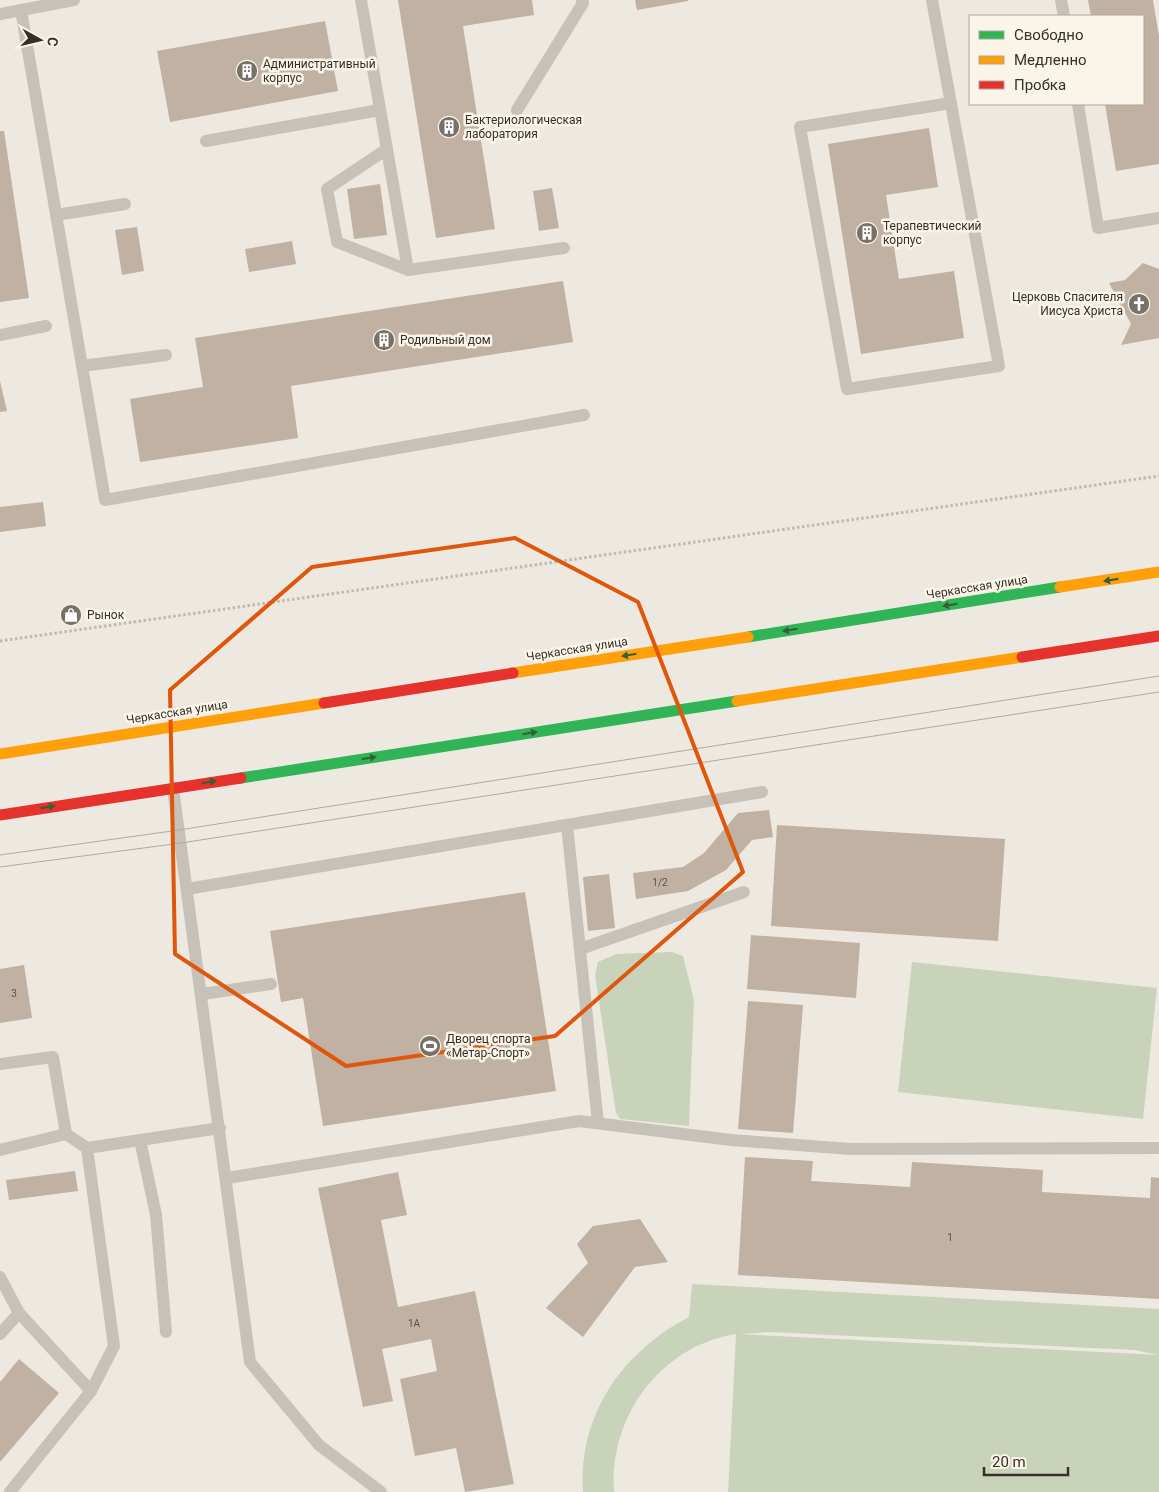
<svg xmlns="http://www.w3.org/2000/svg" width="1159" height="1492" font-family="Roboto,sans-serif">
<rect width="100%" height="100%" fill="#ede9e0"/>
<g fill="#c9d3ba">
<polygon points="672,952 683,956 694,1000 689,1126 620,1119 616,1113 595,975 598,962 616,954"/>
<polygon points="912,962 1157,988 1143,1119 898,1092"/>
<path d="M692 1284 1159 1309V1355L1134 1350 771 1332 739 1334 1159 1355V1492H728L736 1334C660 1346 609 1417 614 1492H583C578 1415 622 1352 689 1317Z"/>
</g>
<g fill="#c0b1a2">
<polygon points="398,0 532,0 534,15 463,26 495,229 436,238"/>
<polygon points="635,0 688,0 688,1 637,10"/>
<polygon points="1088,0 1153,0 1159,36 1159,164 1116,171 1105,104 1143,104 1143,16 1091,16"/>
<polygon points="325,21 338,91 170,122 157,51"/>
<polygon points="929,128 938,187 886,195 899,279 954,271 964,338 861,354 828,144"/>
<polygon points="0,131 4,131 29,298 0,302"/>
<polygon points="380,184 387,235 354,239 347,189"/>
<polygon points="552,188 559,228 539,231 533,191"/>
<polygon points="137,227 144,271 122,275 115,230"/>
<polygon points="292,241 296,264 249,272 245,249"/>
<polygon points="1143,263 1159,269 1159,338 1121,345 1131,324 1109,283 1125,280"/>
<polygon points="563,281 573,342 291,386 298,438 140,462 130,399 203,387 195,338"/>
<polygon points="0,381 7,411 0,412"/>
<polygon points="43,502 46,526 0,532 0,507"/>
<polygon points="769,810 773,837 752,840 726,870 688,891 636,899 633,873 683,867 704,853 738,813"/>
<polygon points="777,825 1005,839 998,941 771,926"/>
<polygon points="609,874 615,928 588,931 583,877"/>
<polygon points="525,892 556,1091 323,1126 303,998 281,1002 270,931"/>
<polygon points="751,935 860,943 856,998 747,989"/>
<polygon points="24,965 32,1018 0,1023 0,969"/>
<polygon points="748,1001 803,1005 793,1133 738,1129"/>
<polygon points="745,1157 813,1161 811,1181 910,1187 912,1162 1043,1170 1042,1192 1150,1198 1151,1177 1159,1178 1159,1299 738,1275"/>
<polygon points="75,1171 78,1191 9,1200 6,1180"/>
<polygon points="398,1172 407,1215 381,1220 398,1307 475,1291 514,1484 465,1492 456,1448 415,1456 400,1379 437,1371 431,1339 382,1349 393,1401 363,1407 318,1188"/>
<polygon points="640,1219 668,1262 635,1267 583,1337 546,1308 588,1263 577,1244 593,1226"/>
<polygon points="19,1359 59,1393 0,1462 0,1382"/>
</g>
<g fill="none" stroke-linecap="round" stroke-linejoin="round">
<polyline stroke="#bebab2" stroke-width="3" stroke-dasharray="2.5 2.5" stroke-linecap="butt" points="0,641 1159,476"/>
<g stroke="#c6c2b9" stroke-width="12">
<polyline points="361,0 408,270 564,248"/>
<polyline points="932,0 999,366 847,389 800,127 951,103"/>
<polyline points="1061,0 1064,16"/>
<polyline points="21,10 105,500 584,415"/>
<polyline points="0,14 74,0"/>
<polyline points="1078,104 1098,228 1159,218"/>
<polyline points="517,110 583,3 582,0"/>
<polyline points="206,141 380,110"/>
<polyline points="387,149 327,189 337,242 408,270"/>
<polyline points="56,215 125,204"/>
<polyline points="0,335 46,326"/>
<polyline points="82,366 166,355"/>
<polyline points="173,788 250,1362 319,1445 381,1492"/>
<polyline points="567,825 598,1123"/>
<polyline points="187,889 762,792"/>
<polyline points="580,949 744,892"/>
<polyline points="202,994 271,984"/>
<polyline points="0,1064 53,1057 66,1134 87,1148"/>
<polyline points="140,1140 156,1215 166,1332"/>
<polyline points="0,1150 66,1134"/>
<polyline points="227,1178 579,1121 731,1140 850,1149 1159,1148"/>
<polyline points="0,1277 19,1313 91,1391"/>
<polyline points="0,1334 19,1313"/>
<polyline points="10,1492 91,1391 114,1346 87,1148 220,1128"/>
</g>
<g stroke="#30b455" stroke-width="11">
<polyline points="748,637 1060,587"/>
<polyline points="241,778 737,701"/>
</g>
<g stroke="#ff9f0a" stroke-width="11">
<polyline points="1060,587 1159,572"/>
<polyline points="513,673 748,637"/>
<polyline points="737,701 1022,657"/>
<polyline points="0,754 324,703"/>
</g>
<g stroke="#e5322d" stroke-width="11">
<polyline points="1022,657 1159,636"/>
<polyline points="324,703 513,673"/>
<polyline points="0,815 241,778"/>
</g>
<g stroke="#adaaa4" stroke-width="1">
<polyline points="0,855 179,830 1159,676"/>
<polyline points="0,867 181,843 1159,692"/>
</g>
</g>
<defs><path id="oneway-solid" d="M-6-.8H1V-3.2L6.5 0L1 3.2V.8H-6Z" transform="scale(1.25)"/></defs>
<g fill="#355e38">
<use href="#oneway-solid" transform="translate(1111 580) rotate(171)"/>
<use href="#oneway-solid" transform="translate(950 605) rotate(171)"/>
<use href="#oneway-solid" transform="translate(790 630) rotate(171)"/>
<use href="#oneway-solid" transform="translate(629 655) rotate(171)"/>
<use href="#oneway-solid" transform="translate(530 733) rotate(-9)"/>
<use href="#oneway-solid" transform="translate(369 758) rotate(-9)"/>
<use href="#oneway-solid" transform="translate(209 782) rotate(-9)"/>
<use href="#oneway-solid" transform="translate(48 807) rotate(-9)"/>
</g>
<path fill="none" stroke="#df570d" stroke-width="4" stroke-linejoin="round" d="M515 538 638 602 743 872 555 1036 346 1066 175 954 170 690 312 567Z"/>
<defs>
<g id="building-disc" transform="scale(1.125)"><circle r="9.5" fill="#777168" stroke="#faf5e8"/><path d="M-4-6H4V6H1V3H-1V6H-4ZM-2.5-4.3h1.7v1.8h-1.7ZM.8-4.3h1.7v1.8H.8ZM-2.5-1h1.7V.8h-1.7ZM.8-1h1.7V.8H.8Z" fill="#fff"/></g>
<g id="church-disc" transform="scale(1.125)"><circle r="9.5" fill="#777168" stroke="#faf5e8"/><path d="M-1.2-6h2.4v3.5h3.3v2.4h-3.3V6h-2.4V-.1h-3.3v-2.4h3.3Z" fill="#fff"/></g>
<g id="shop-disc" transform="scale(1.125)"><circle r="9.5" fill="#777168" stroke="#faf5e8"/><path d="M-5-2.5h2.3a2.7 3.5 0 0 1 5.4 0H5L5.5 6h-11ZM-1.5-2.5h3a1.5 2.3 0 0 0-3 0Z" fill="#fff"/></g>
<g id="stadium-disc" transform="scale(1.125)"><circle r="9.5" fill="#777168" stroke="#faf5e8"/><path d="M0-5a6.5 5 0 1 0 0 10a6.5 5 0 1 0 0-10ZM-3.5-1.8h7v3.6h-7Z" fill="#fff"/></g>
</defs>
<g fill-rule="evenodd">
<use href="#building-disc" x="247" y="71"/>
<use href="#building-disc" x="449" y="127"/>
<use href="#building-disc" x="867" y="233"/>
<use href="#church-disc" x="1139" y="304"/>
<use href="#building-disc" x="384" y="340"/>
<use href="#shop-disc" x="71" y="615"/>
<use href="#stadium-disc" x="430" y="1046"/>
</g>
<g text-anchor="middle" stroke-width="5" stroke-linejoin="round" paint-order="stroke">
<g font-size="10" fill="#595046">
<text x="660" y="886">1/2</text>
<text x="14" y="997">3</text>
<text x="950" y="1241">1</text>
<text x="414" y="1327">1А</text>
</g>
<g font-size="12" fill="#373028" stroke="#faf5e8" text-anchor="start">
<text x="263" y="68">Административный<tspan x="263" dy="14">корпус</tspan></text>
<text x="465" y="124">Бактериологическая<tspan x="465" dy="14">лаборатория</tspan></text>
<text x="883" y="230">Терапевтический<tspan x="883" dy="14">корпус</tspan></text>
<text x="1123" y="301" text-anchor="end">Церковь Спасителя<tspan x="1123" dy="14">Иисуса Христа</tspan></text>
<text x="400" y="344">Родильный дом</text>
<text x="87" y="619">Рынок</text>
<text x="446" y="1043">Дворец спорта<tspan x="446" dy="14">«Метар-Спорт»</tspan></text>
</g>
<g font-size="12" fill="#373028" stroke="#faf5e8">
<text transform="translate(977 587) rotate(-9)" y="4">Черкасская улица</text>
<text transform="translate(577 649) rotate(-9)" y="4">Черкасская улица</text>
<text transform="translate(177 712) rotate(-9)" y="4">Черкасская улица</text>
</g>
</g>
<rect x="969" y="15" width="175" height="90" fill="#faf5e8" stroke="#aca69b"/>
<rect x="979" y="31" width="25" height="8" fill="#30b455" stroke="#aca69b"/>
<text x="1014" y="40" font-size="15" fill="#373028">Свободно</text>
<rect x="979" y="56" width="25" height="8" fill="#ff9f0a" stroke="#aca69b"/>
<text x="1014" y="65" font-size="15" fill="#373028">Медленно</text>
<rect x="979" y="81" width="25" height="8" fill="#e5322d" stroke="#aca69b"/>
<text x="1014" y="90" font-size="15" fill="#373028">Пробка</text>
<g transform="translate(40 40) rotate(98)" stroke="#faf5e8" stroke-width="4" paint-order="stroke">
<path d="M0-4L9 19L0 12L-9 19Z" fill="#373028"/>
<text y="-8" font-size="14" font-weight="bold" text-anchor="middle" fill="#373028">С</text>
</g>
<path d="M984 1467v8h84v-8" fill="none" stroke="#373028" stroke-width="2.5"/>
<text x="992" y="1467" font-size="15" fill="#373028" stroke="#faf5e8" stroke-width="4" paint-order="stroke">20 m</text>
</svg>
